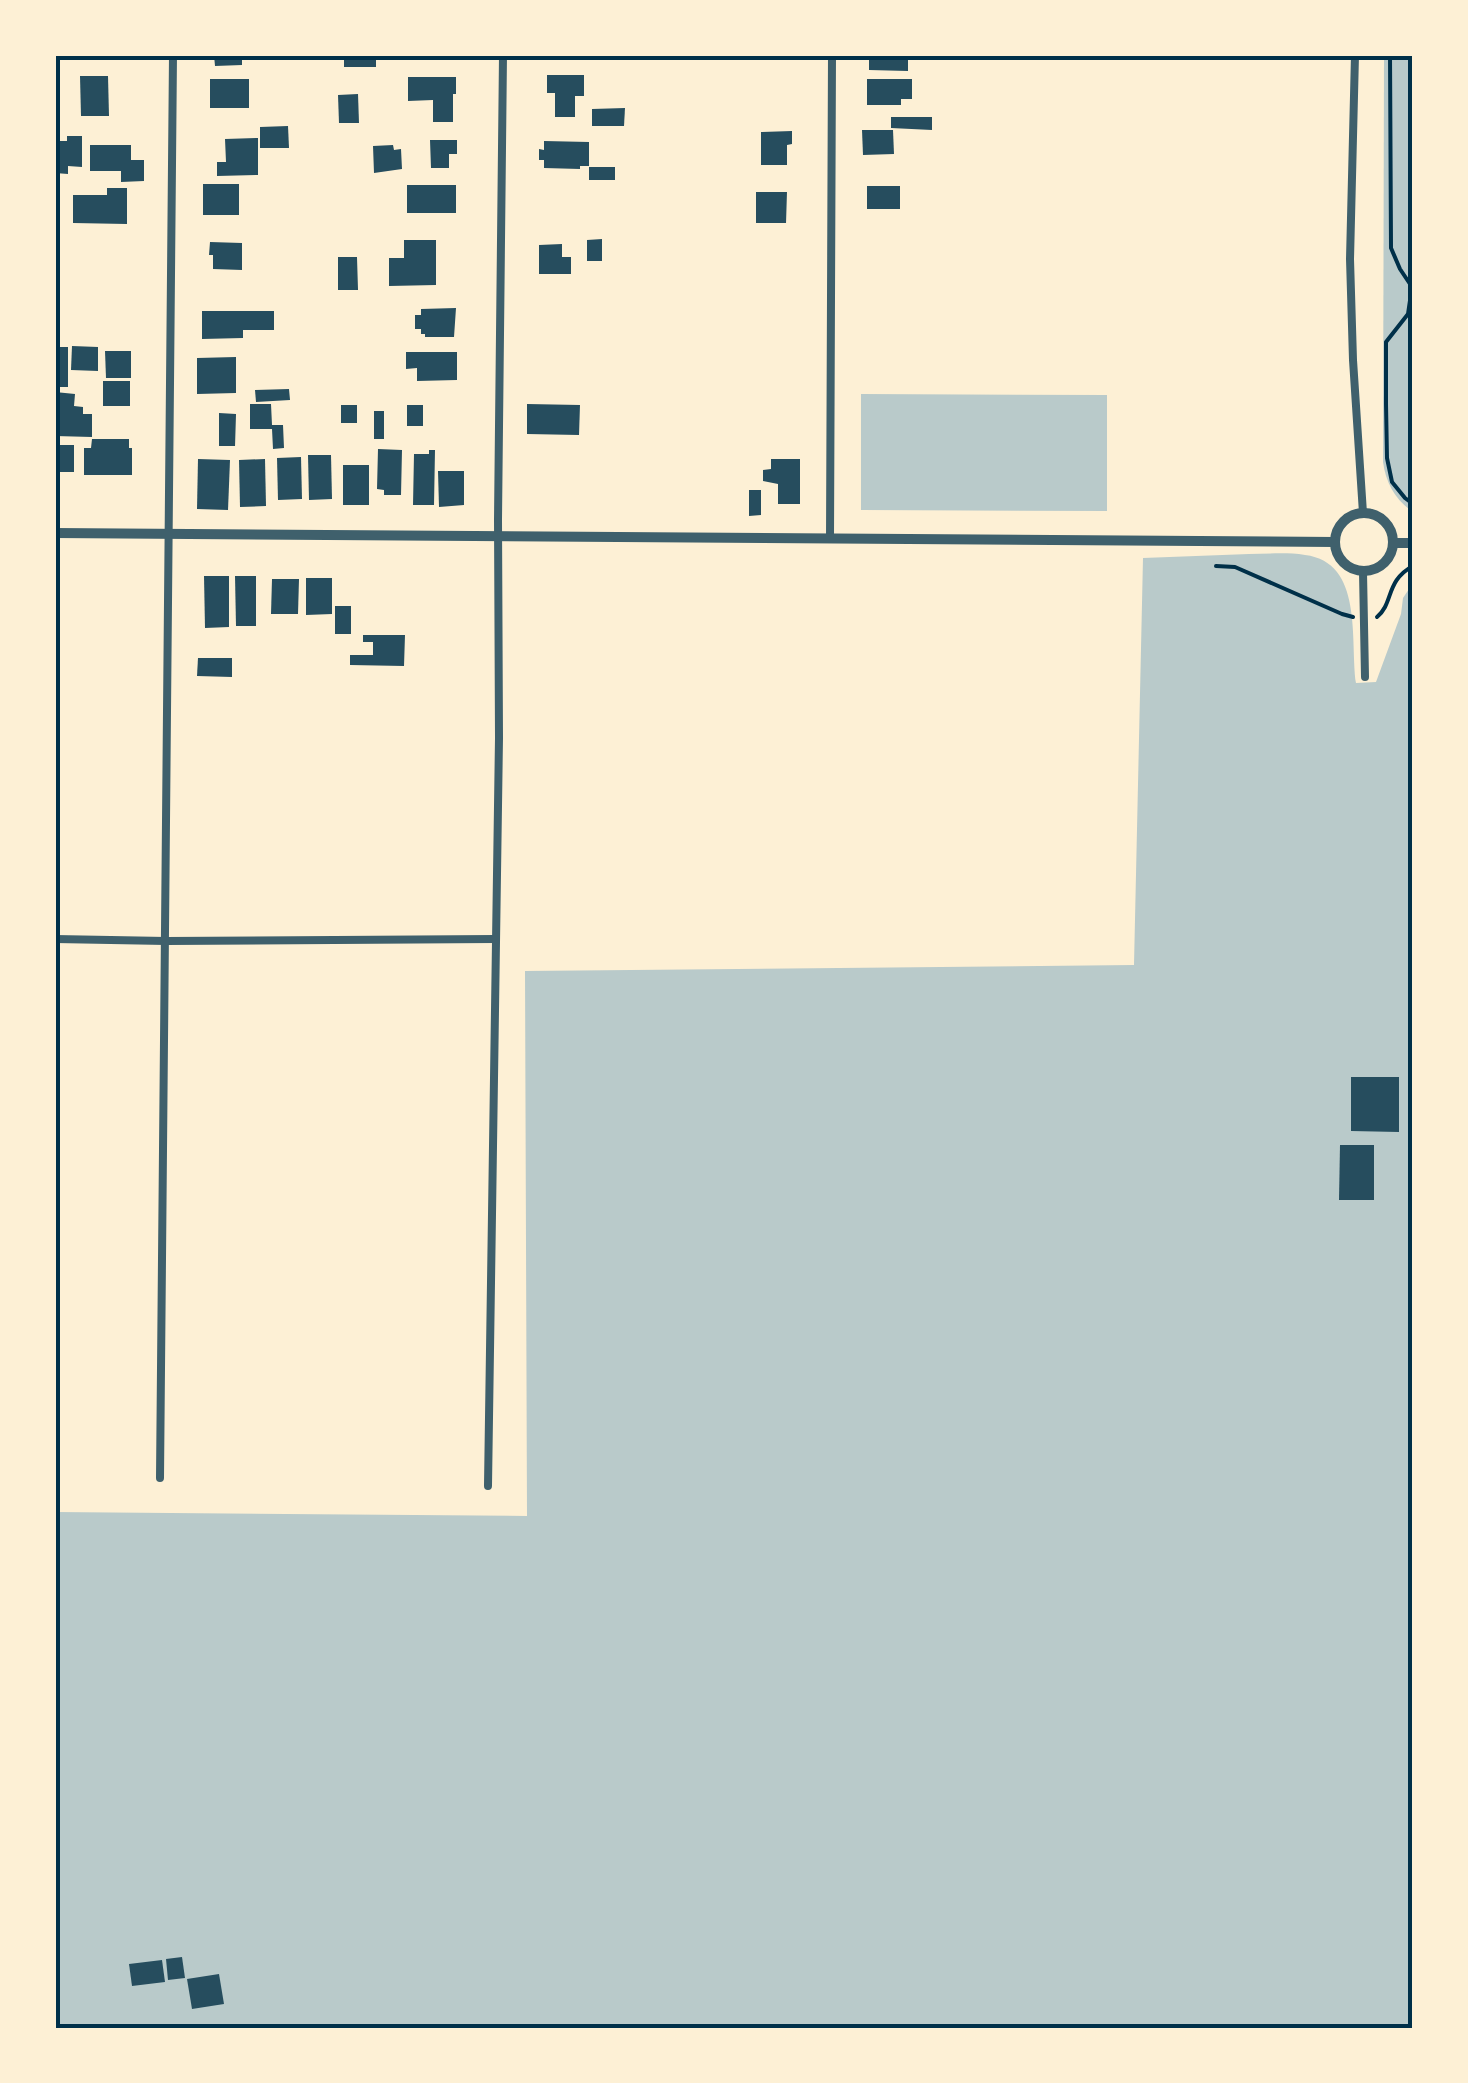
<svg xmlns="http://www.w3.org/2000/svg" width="1468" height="2083" font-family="'Asap Condensed',sans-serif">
<rect width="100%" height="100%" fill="#fdf0d5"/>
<g fill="#b9caca">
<path d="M1384 55H1413V512C1395 500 1386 483 1383 462Z"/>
<polygon points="861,394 1107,395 1107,511 861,510"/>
<path d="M1249 554C1267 554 1286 552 1305 555 1364 562 1350 641 1356 683L1376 682 1401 614 1403 598 1413 583V2028H55V1512L527 1516 525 971 1134 965 1143 558Z"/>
</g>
<g fill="#264d5e">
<polygon points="214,55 242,55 242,65 215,66"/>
<rect x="344" y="55" width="32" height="12"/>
<polygon points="869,55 908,55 908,71 869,70"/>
<polygon points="547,75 584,75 584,96 575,96 575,117 555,117 555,93 547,93"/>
<polygon points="80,76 108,76 109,116 81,116"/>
<polygon points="408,77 456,77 456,94 453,94 453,122 433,122 433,100 408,101"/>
<rect x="210" y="79" width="39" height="29"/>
<polygon points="867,79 912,79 912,99 901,99 901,105 867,105"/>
<polygon points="358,94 359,123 339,123 338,95"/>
<polygon points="625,108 624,126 592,126 592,109"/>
<polygon points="891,117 932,117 932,130 891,128"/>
<polygon points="288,126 289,148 260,148 260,127"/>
<polygon points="862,130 893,130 894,154 863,155"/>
<polygon points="792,131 792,144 787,145 787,165 761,165 761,132"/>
<polygon points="67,136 82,136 82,167 68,166 68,174 55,173 55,141 67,141"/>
<polygon points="258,138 258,175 217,176 217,162 226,162 225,139"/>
<polygon points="430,140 457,140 457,154 449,154 449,168 431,168"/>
<polygon points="544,141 589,142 589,166 580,166 580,169 544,168 544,160 539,160 539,149 544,150"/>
<polygon points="90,145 131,145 131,160 144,160 144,181 121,182 121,171 90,171"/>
<polygon points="393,145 394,150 401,149 402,169 374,173 373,146"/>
<rect x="589" y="167" width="26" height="13"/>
<rect x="203" y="184" width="36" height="31"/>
<rect x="407" y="185" width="49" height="28"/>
<rect x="867" y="186" width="33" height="23"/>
<polygon points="107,188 127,188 127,224 73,223 73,195 107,195"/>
<polygon points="756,192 787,192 786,223 756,223"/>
<polygon points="602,239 602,261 587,261 587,240"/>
<polygon points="404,240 436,240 436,285 389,286 389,258 404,258"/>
<polygon points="210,242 242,243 242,270 213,269 213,255 209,255"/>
<polygon points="562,244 562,257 571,257 571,274 539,274 539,245"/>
<polygon points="338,257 357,257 358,290 338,290"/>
<polygon points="456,308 454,337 425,337 425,334 421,334 421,329 415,329 415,315 421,315 421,309"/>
<polygon points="202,311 274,311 274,330 243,330 243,338 202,339"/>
<polygon points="72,346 98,347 98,371 71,370"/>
<rect x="55" y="347" width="13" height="40"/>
<polygon points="105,351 131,351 131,378 106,378"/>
<polygon points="406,352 457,352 457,380 417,381 417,368 406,369"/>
<polygon points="236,357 236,393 197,394 197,358"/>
<rect x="103" y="381" width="27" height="25"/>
<polygon points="289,389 290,400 256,402 255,390"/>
<polygon points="55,392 75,394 74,406 83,407 83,414 92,414 92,437 55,436"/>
<polygon points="250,404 271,404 272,425 283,425 284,448 273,449 272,429 250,429"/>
<polygon points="527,404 580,405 579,435 527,434"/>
<rect x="341" y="405" width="16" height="18"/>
<rect x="407" y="405" width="16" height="21"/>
<rect x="374" y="411" width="10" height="28"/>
<polygon points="219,413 236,414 235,446 219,446"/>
<polygon points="92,439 129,439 129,448 132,448 132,475 84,475 84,448 91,448"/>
<rect x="55" y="445" width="19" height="27"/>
<polygon points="378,449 402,450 401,495 384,495 384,490 377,489"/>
<polygon points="429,450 435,450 434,505 413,505 414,454 429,454"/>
<polygon points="308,455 331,455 332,499 309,500"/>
<polygon points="301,457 302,499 278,500 277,458"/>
<polygon points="198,459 230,460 228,510 197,509"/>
<polygon points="265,459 266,506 240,507 239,460"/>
<polygon points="771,459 800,459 800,504 778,504 778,484 763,481 763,470 771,469"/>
<rect x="343" y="465" width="26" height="40"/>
<polygon points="438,471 464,471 464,505 439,507"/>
<polygon points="749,490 761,490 761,515 749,516"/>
<polygon points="204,576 229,576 229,627 205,628"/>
<polygon points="235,576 256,576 256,626 236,626"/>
<polygon points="306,578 332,578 332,614 306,615"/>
<polygon points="272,579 299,579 298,614 271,614"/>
<rect x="335" y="606" width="16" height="28"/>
<polygon points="363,635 405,635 404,666 350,665 350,655 373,655 373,642 363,642"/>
<polygon points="198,658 232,658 232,677 197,676"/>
<polygon points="1351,1077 1399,1077 1399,1132 1351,1131"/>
<polygon points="1340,1145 1374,1145 1374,1200 1339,1200"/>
<polygon points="182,1957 185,1978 168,1980 166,1959"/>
<polygon points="162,1960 165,1982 132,1986 129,1964"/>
<polygon points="219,1974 224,2004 192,2009 187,1979"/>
</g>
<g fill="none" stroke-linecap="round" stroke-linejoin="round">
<g stroke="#003049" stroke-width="4">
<polyline points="1390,55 1391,248 1400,269 1412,287 1408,314 1386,342 1386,404 1387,458 1392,482 1405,498 1413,504"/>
<polyline points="1216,566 1235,567 1342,614 1353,617"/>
<path d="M1377 617C1394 603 1385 581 1413 566"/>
</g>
<g stroke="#3f606c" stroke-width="8">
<polyline points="1355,55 1350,259 1353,360 1363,513"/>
<polyline points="830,539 832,55"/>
<polyline points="1363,572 1365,677"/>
<polyline points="55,939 166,941 496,939"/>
<polyline points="160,1478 173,55"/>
<polyline points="488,1486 499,738 498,520 503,55"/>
</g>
<g stroke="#3f606c" stroke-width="10">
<circle cx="1364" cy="542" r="29"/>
<polyline points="55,533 1335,542"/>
<polyline points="1394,543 1413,543"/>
</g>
</g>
<rect width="1468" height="2083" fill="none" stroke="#fdf0d5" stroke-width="115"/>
<rect x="58" y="58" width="1352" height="1968" fill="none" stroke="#003049" stroke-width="4"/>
</svg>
